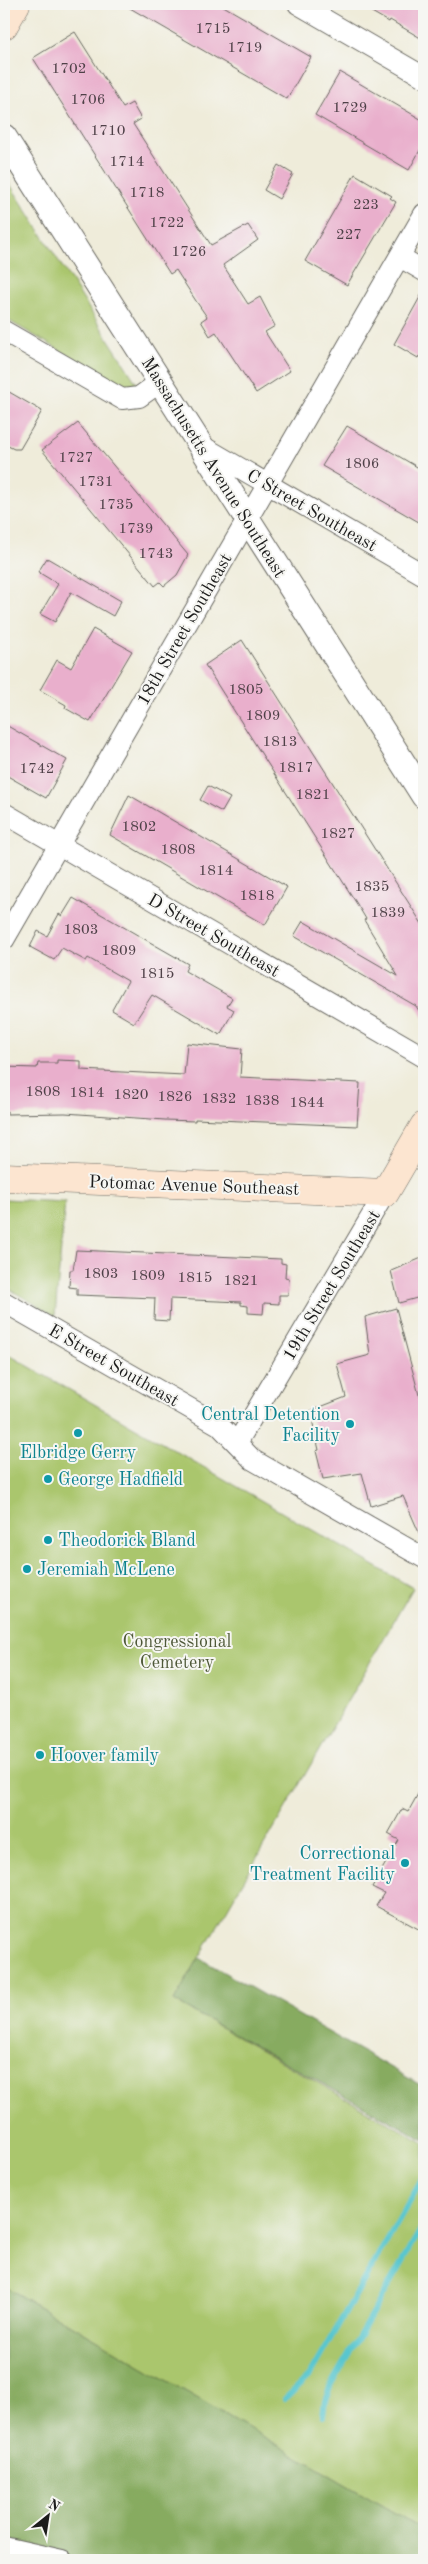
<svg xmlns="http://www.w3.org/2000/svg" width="428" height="2564" font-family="'Old Standard TT',serif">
<rect width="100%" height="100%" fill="#f6f6f2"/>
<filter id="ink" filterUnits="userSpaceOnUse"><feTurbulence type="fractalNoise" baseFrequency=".02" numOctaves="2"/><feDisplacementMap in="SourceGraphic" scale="10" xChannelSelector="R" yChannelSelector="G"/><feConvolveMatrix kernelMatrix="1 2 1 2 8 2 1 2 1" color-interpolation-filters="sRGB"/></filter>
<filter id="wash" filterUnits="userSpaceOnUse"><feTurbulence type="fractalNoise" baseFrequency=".0096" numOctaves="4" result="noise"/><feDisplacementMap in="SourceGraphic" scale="20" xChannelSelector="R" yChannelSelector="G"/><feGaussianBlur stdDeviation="1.12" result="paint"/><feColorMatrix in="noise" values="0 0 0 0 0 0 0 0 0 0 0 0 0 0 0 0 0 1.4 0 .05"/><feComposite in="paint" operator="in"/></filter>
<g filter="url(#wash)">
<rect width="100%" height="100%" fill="#efecda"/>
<g fill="#aac66d" stroke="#637144">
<polygon points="4,175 137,384 137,388 130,391 4,318"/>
<polygon points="4,1199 65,1202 55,1316 4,1286"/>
<polygon points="4,1352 413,1588 174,2001 424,2143 424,2530 4,2286"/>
</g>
<g fill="#87ab60" stroke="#52643e">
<polygon points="199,1958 424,2087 424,2140 174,2001"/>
<polygon points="4,2286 424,2530 424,2560 4,2560"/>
</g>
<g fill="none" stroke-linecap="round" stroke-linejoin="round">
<g stroke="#59c6cf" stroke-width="6">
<polyline points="285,2399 309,2376 424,2176"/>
<polyline points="323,2415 325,2401 331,2385 424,2224"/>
</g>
</g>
<g id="blocks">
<g fill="#e9afcc">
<polygon points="123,4 220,4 311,57 287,99"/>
<polygon points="358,4 424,4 424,40 390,20 389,22"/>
<polygon points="75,32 123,108 132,103 141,119 133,124 211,245 248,225 258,240 223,265 248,304 260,297 275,326 265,332 290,371 256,393 216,332 210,336 201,321 207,317 196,301 176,270 170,274 33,58"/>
<polygon points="340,72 424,121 424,143 409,170 315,115"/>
<polygon points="278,165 293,174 279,199 264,190"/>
<polygon points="355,174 392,196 390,198 396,202 347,285 305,261"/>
<polygon points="424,290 424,359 419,356 418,358 394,344"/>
<polygon points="4,389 42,411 20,449 14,449 4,444"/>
<polygon points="78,423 188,555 177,575 164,586 160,582 155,586 42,450"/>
<polygon points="347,426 424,471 424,525 322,466"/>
<polygon points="47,558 121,601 113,616 71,592 55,622 40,614 58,584 38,572"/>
<polygon points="93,629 132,651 90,722 65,708 66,705 40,690 57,660 71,668"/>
<polygon points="242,640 424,927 424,1019 416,1006 294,936 303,921 398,976 364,920 366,919 357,904 205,665"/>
<polygon points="4,724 67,760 46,798 4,774"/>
<polygon points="208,786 230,798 222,812 200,800"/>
<polygon points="129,795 287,887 265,925 110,835"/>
<polygon points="73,898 188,964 185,971 232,998 227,1006 234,1010 220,1035 152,995 134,1023 112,1010 128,981 88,958 86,961 62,948 54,960 30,947 38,931 47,936 59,914 62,916"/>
<polygon points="187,1043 242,1049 240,1077 360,1083 357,1126 195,1119 195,1121 165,1120 65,1113 7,1114 7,1111 4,1111 4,1067 37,1068 38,1063 57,1063 57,1060 81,1061 81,1070 184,1075"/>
<polygon points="76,1250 281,1259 281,1263 286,1264 285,1277 289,1278 288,1295 279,1295 279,1304 264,1303 263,1314 248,1313 248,1306 241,1305 241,1302 170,1299 169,1321 154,1320 155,1298 77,1295 77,1288 69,1287 70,1270 73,1270"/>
<polygon points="424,1257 424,1296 399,1303 391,1271"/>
<polygon points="396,1308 419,1395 424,1394 424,1544 403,1496 371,1506 362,1473 323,1479 316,1451 319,1450 310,1411 346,1397 337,1364 370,1355 365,1317"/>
<polygon points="424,1783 424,1932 376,1906 384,1893 372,1887 399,1840 388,1834 402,1809 408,1812"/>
</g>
</g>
</g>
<g filter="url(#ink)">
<use href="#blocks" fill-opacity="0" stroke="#66655e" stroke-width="1"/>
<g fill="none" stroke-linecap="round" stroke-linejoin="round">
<g stroke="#66655e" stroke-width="22">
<g id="minor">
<polyline points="298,4 424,77"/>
<polyline points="400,257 424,271"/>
<polyline points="4,331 122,399 139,397 160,382"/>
<polyline points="202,446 424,575"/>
<polyline points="4,813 424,1057"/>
<polyline points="4,940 424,214"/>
<polyline points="4,1302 219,1425 253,1460 424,1558"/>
<polyline points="237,1443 385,1193"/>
<polyline points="4,2547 62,2560"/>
</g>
</g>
<g stroke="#66655e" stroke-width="27">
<polyline id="tertiary" points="4,137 424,796"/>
</g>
<g stroke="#66655e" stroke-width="29">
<g id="secondary">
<polyline points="4,25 16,4"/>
<polyline points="4,1177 385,1193 424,1126"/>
</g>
</g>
<use href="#minor" stroke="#fff" stroke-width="20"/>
<use href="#tertiary" stroke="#fff" stroke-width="25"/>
<use href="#secondary" stroke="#fce5d0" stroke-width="28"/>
</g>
</g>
<g fill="#0f9aa8" stroke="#f6f6f2" stroke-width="2">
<circle cx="350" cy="1424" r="5"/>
<circle cx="78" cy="1433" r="5"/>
<circle cx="48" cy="1479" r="5"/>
<circle cx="48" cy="1540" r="5"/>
<circle cx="27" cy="1569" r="5"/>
<circle cx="40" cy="1755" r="5"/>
<circle cx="405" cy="1863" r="5"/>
</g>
<g text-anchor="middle" stroke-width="4" stroke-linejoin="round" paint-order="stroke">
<g font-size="15" fill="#4f4148">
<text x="213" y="33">1715</text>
<text x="245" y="52">1719</text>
<text x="69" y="73">1702</text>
<text x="88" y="104">1706</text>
<text x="350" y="112">1729</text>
<text x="108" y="135">1710</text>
<text x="127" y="166">1714</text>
<text x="147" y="197">1718</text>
<text x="366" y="209">223</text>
<text x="167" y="227">1722</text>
<text x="349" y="239">227</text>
<text x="189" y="256">1726</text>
<text x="76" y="462">1727</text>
<text x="362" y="468">1806</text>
<text x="96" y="486">1731</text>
<text x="116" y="509">1735</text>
<text x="136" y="533">1739</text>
<text x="156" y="558">1743</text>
<text x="246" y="694">1805</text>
<text x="263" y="720">1809</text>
<text x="280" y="746">1813</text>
<text x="296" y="772">1817</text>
<text x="37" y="773">1742</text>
<text x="313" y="799">1821</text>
<text x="139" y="831">1802</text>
<text x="338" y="838">1827</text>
<text x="178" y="854">1808</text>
<text x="216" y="875">1814</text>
<text x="372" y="891">1835</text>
<text x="257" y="900">1818</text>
<text x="388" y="917">1839</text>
<text x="81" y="934">1803</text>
<text x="119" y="955">1809</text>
<text x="157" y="978">1815</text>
<text x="43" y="1096">1808</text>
<text x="87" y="1097">1814</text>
<text x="131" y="1099">1820</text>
<text x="175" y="1101">1826</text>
<text x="219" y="1103">1832</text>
<text x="262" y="1105">1838</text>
<text x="307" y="1107">1844</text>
<text x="101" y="1278">1803</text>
<text x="148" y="1280">1809</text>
<text x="195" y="1282">1815</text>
<text x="241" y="1285">1821</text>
</g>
<g font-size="18" fill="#1c1c1c" stroke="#f6f6f2">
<text transform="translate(214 467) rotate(58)" y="6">Massachusetts Avenue Southeast</text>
<text transform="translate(312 510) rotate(30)" y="6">C Street Southeast</text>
<text transform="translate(184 629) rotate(-60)" y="6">18th Street Southeast</text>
<text transform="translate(214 935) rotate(30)" y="6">D Street Southeast</text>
<text transform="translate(194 1185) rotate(2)" y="6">Potomac Avenue Southeast</text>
<text transform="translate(331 1285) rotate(-59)" y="6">19th Street Southeast</text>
<text transform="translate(114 1365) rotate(30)" y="6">E Street Southeast</text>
</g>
<g font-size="18" fill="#0d838f" stroke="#f6f6f2" text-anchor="start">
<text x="340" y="1420" text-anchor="end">Central Detention<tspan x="340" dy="21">Facility</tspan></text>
<text x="78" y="1458" text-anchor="middle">Elbridge Gerry</text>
<text x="58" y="1485">George Hadfield</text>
<text x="58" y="1546">Theodorick Bland</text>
<text x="37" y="1575">Jeremiah McLene</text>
<text x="50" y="1761">Hoover family</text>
<text x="395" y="1859" text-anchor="end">Correctional<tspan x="395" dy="21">Treatment Facility</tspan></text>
</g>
<g font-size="18" fill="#4e5838" stroke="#f6f6f2">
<text x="177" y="1647">Congressional<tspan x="177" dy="21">Cemetery</tspan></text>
</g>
</g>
<rect width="428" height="2564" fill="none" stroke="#f6f6f2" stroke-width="20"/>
<g transform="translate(48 2516) rotate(30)" stroke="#f6f6f2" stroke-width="4" paint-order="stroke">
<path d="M0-4L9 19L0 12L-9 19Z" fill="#1c1c1c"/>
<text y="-8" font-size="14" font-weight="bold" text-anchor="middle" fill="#1c1c1c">N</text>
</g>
</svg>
